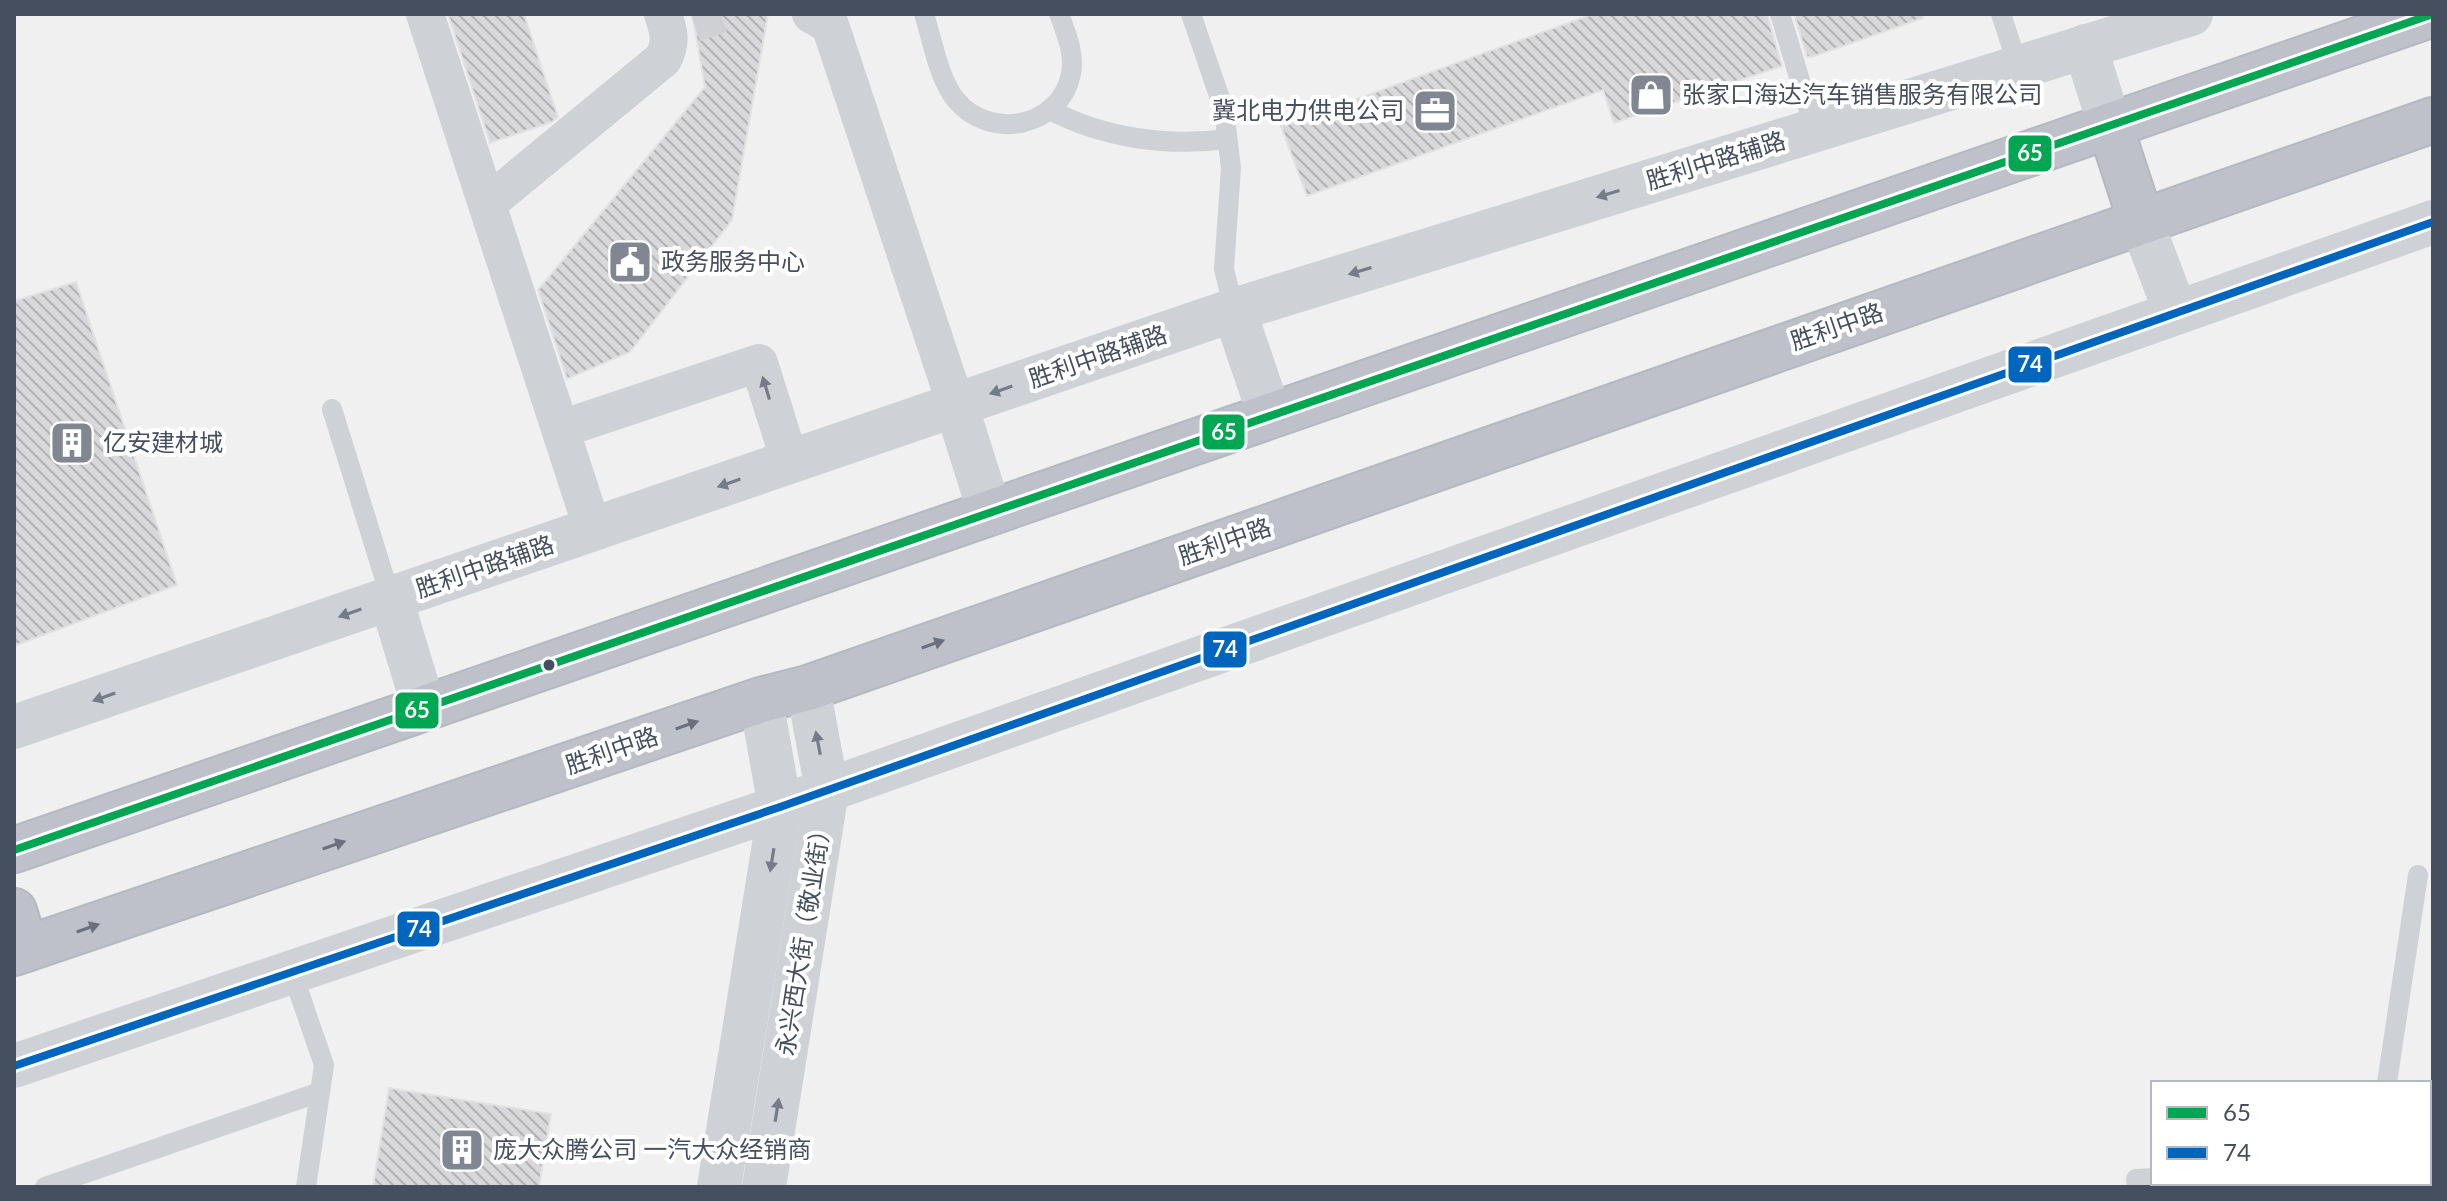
<svg xmlns="http://www.w3.org/2000/svg" width="2447" height="1201" font-family="Lato,'Noto Sans SC',sans-serif">
<defs>
<pattern id="building-back-hatch" width="6" height="6" patternUnits="userSpaceOnUse" patternTransform="scale(2)"><rect width="6" height="6" fill="#d8d8db"/><path d="M-1 5l2 2M0 0l6 6M5-1l2 2" fill="none" stroke="#b1b2b5"/></pattern>
</defs>
<rect width="100%" height="100%" fill="#f1f0f0"/>
<g fill="url(#building-back-hatch)" stroke="#e2e2e3" stroke-width="2">
<polygon points="448,14 524,14 558,117 552,122 490,143"/>
<polygon points="692,14 768,14 732,220 630,352 567,379 538,290 705,87"/>
<polygon points="1593,14 1767,14 1782,66 1614,123 1603,90 1307,196 1281,126"/>
<polygon points="1794,14 1922,14 1923,18 1812,57 1807,57"/>
<polygon points="76,282 177,585 14,646 14,301"/>
<polygon points="389,1088 551,1114 539,1187 373,1187"/>
</g>
<g fill="none" stroke-linecap="round" stroke-linejoin="round">
<polyline stroke="#cfd0d3" stroke-width="38" stroke-dasharray="38 19" stroke-linecap="butt" points="694,23 721,14"/>
<g stroke="#b4b8c1" stroke-width="48">
<g id="highway">
<polyline points="2110,126 2141,221"/>
<polyline points="14,850 2433,14"/>
<polyline points="14,911 26,949"/>
<polyline points="14,953 761,700 808,688 2433,120"/>
</g>
</g>
<g stroke="#ced1d5" stroke-width="20">
<path d="M924 14C933 41 938 78 956 100 990 141 1060 128 1071 74 1075 53 1066 33 1059 14"/>
<polyline points="1191,14 1224,110 1231,168 1224,269 1234,310"/>
<polyline points="1780,14 1815,130"/>
<polyline points="2001,14 2018,66"/>
<path d="M1050 110C1104 138 1167 147 1227 139"/>
<polyline points="332,409 391,599"/>
<polyline points="292,972 324,1065 306,1187"/>
<polyline points="2387,1083 2418,875"/>
<polyline points="45,1187 320,1092"/>
<polyline points="2137,1187 2136,1179 2153,1178"/>
<polyline points="2371,1187 2372,1183"/>
</g>
<g stroke="#ced1d5" stroke-width="38">
<polyline points="425,14 593,530"/>
<polyline points="811,14 830,25 956,405"/>
<path d="M487 204 663 59C672 42 669 32 663 14"/>
<polyline points="561,429 759,363 790,462"/>
</g>
<g stroke="#ced1d6" stroke-width="44">
<polyline points="2085,46 2110,126"/>
<polyline points="2141,221 2176,313"/>
<polyline points="1234,310 1270,416"/>
<polyline points="956,405 990,513"/>
<polyline points="391,599 424,708"/>
<polyline points="14,727 1234,310 2191,14"/>
<polyline points="14,1066 780,807 2433,222"/>
<polyline points="719,1187 780,807 761,700"/>
<polyline points="764,1187 827,790 808,688"/>
</g>
<use href="#highway" stroke="#bec1c9" stroke-width="44"/>
<g stroke="#fff" stroke-width="14">
<polyline id="bus-1" points="14,850 2433,14"/>
</g>
<g stroke="#fff" stroke-width="14">
<polyline id="bus-2" points="14,1066 780,807 2433,222"/>
</g>
<use href="#bus-1" stroke="#00a651" stroke-width="8"/>
<use href="#bus-2" stroke="#0065bd" stroke-width="8"/>
</g>
<defs><path id="oneway-solid" d="M-6-.8H1V-3.2L6.5 0L1 3.2V.8H-6Z" transform="scale(2)"/></defs>
<g fill="#757c89">
<use href="#oneway-solid" transform="translate(1608 194) rotate(163)"/>
<use href="#oneway-solid" transform="translate(1360 271) rotate(163)"/>
<use href="#oneway-solid" transform="translate(766 388) rotate(-107)"/>
<use href="#oneway-solid" transform="translate(1001 390) rotate(161)"/>
<use href="#oneway-solid" transform="translate(729 483) rotate(161)"/>
<use href="#oneway-solid" transform="translate(350 613) rotate(161)"/>
<use href="#oneway-solid" transform="translate(104 697) rotate(161)"/>
<use href="#oneway-solid" transform="translate(818 743) rotate(-101)"/>
<use href="#oneway-solid" transform="translate(772 860) rotate(99)"/>
<use href="#oneway-solid" transform="translate(777 1110) rotate(-81)"/>
</g>
<g fill="#697180">
<use href="#oneway-solid" transform="translate(933 644) rotate(-19)"/>
<use href="#oneway-solid" transform="translate(687 725) rotate(-19)"/>
<use href="#oneway-solid" transform="translate(334 845) rotate(-19)"/>
<use href="#oneway-solid" transform="translate(88 928) rotate(-19)"/>
</g>
<defs>
<g id="shop-square" transform="scale(2.3)"><rect x="-9" y="-9" width="18" height="18" rx="4" fill="#818792" stroke="#fff"/><path d="M-5-2.5h2.3a2.7 3.5 0 0 1 5.4 0H5L5.5 6h-11ZM-1.5-2.5h3a1.5 2.3 0 0 0-3 0Z" fill="#fff"/></g>
<g id="office-square" transform="scale(2.3)"><rect x="-9" y="-9" width="18" height="18" rx="4" fill="#818792" stroke="#fff"/><path d="M-6-3h4V-5.5h4V-3h4V5H-6ZM-1-4.5V-3h2v-1.5ZM-6 0V1H6V0Z" fill="#fff"/></g>
<g id="civic-square" transform="scale(2.3)"><rect x="-9" y="-9" width="18" height="18" rx="4" fill="#818792" stroke="#fff"/><path d="M-.6-6.5H3V-4.5H.6V-3L4-1V1h2V6H-6V1h2V-1L-.6-3ZM-1.2 2.5V6h2.4V2.5Z" fill="#fff"/></g>
<g id="building-square" transform="scale(2.3)"><rect x="-9" y="-9" width="18" height="18" rx="4" fill="#818792" stroke="#fff"/><path d="M-4-6H4V6H1V3H-1V6H-4ZM-2.5-4.3h1.7v1.8h-1.7ZM.8-4.3h1.7v1.8H.8ZM-2.5-1h1.7V.8h-1.7ZM.8-1h1.7V.8H.8Z" fill="#fff"/></g>
</defs>
<g fill-rule="evenodd">
<use href="#shop-square" x="1651" y="95"/>
<use href="#office-square" x="1435" y="111"/>
<use href="#civic-square" x="630" y="262"/>
<use href="#building-square" x="72" y="443"/>
<use href="#building-square" x="462" y="1150"/>
</g>
<circle fill="#454f60" stroke="#fff" stroke-width="3" cx="549" cy="665" r="7"/>
<g text-anchor="middle" stroke-width="8" stroke-linejoin="round" paint-order="stroke">
<g font-size="24" fill="#454f60" stroke="#fff" text-anchor="start">
<text x="1682" y="103">张家口海达汽车销售服务有限公司</text>
<text x="1404" y="119" text-anchor="end">冀北电力供电公司</text>
<text x="661" y="270">政务服务中心</text>
<text x="103" y="451">亿安建材城</text>
<text x="493" y="1158">庞大众腾公司 一汽大众经销商</text>
</g>
<g font-size="24" fill="#454f60" stroke="#fff">
<text transform="translate(1716 161) rotate(-17)" y="8">胜利中路辅路</text>
<text transform="translate(1837 327) rotate(-19)" y="8">胜利中路</text>
<text transform="translate(1098 357) rotate(-19)" y="8">胜利中路辅路</text>
<text transform="translate(1225 542) rotate(-19)" y="8">胜利中路</text>
<text transform="translate(485 567) rotate(-19)" y="8">胜利中路辅路</text>
<text transform="translate(612 751) rotate(-19)" y="8">胜利中路</text>
<text transform="translate(804 937) rotate(-81)" y="8">永兴西大街（敬业街）</text>
</g>
</g>
<g stroke="#fff" stroke-width="3">
<rect x="2007" y="134" width="46" height="39" rx="8" fill="#00a651"/>
<rect x="2007" y="345" width="46" height="39" rx="8" fill="#0065bd"/>
<rect x="1201" y="413" width="45" height="38" rx="8" fill="#00a651"/>
<rect x="1202" y="630" width="46" height="39" rx="8" fill="#0065bd"/>
<rect x="394" y="691" width="46" height="39" rx="8" fill="#00a651"/>
<rect x="396" y="910" width="45" height="38" rx="8" fill="#0065bd"/>
</g>
<g font-size="22" text-anchor="middle" font-weight="bold" fill="#fff">
<text x="2030" y="161">65</text>
<text x="2030" y="372">74</text>
<text x="1224" y="440">65</text>
<text x="1225" y="657">74</text>
<text x="417" y="718">65</text>
<text x="419" y="937">74</text>
</g>
<rect width="2447" height="1201" fill="none" stroke="#454f60" stroke-width="32"/>
<rect x="2151" y="1081" width="280" height="104" fill="#ffffff" stroke="#b5b9bf" stroke-width="2"/>
<rect x="2167" y="1107" width="40" height="12" fill="#00a651" stroke="#b5b9bf" stroke-width="2"/>
<text x="2223" y="1121" font-size="24" fill="#454f60">65</text>
<rect x="2167" y="1147" width="40" height="12" fill="#0065bd" stroke="#b5b9bf" stroke-width="2"/>
<text x="2223" y="1161" font-size="24" fill="#454f60">74</text>
</svg>
